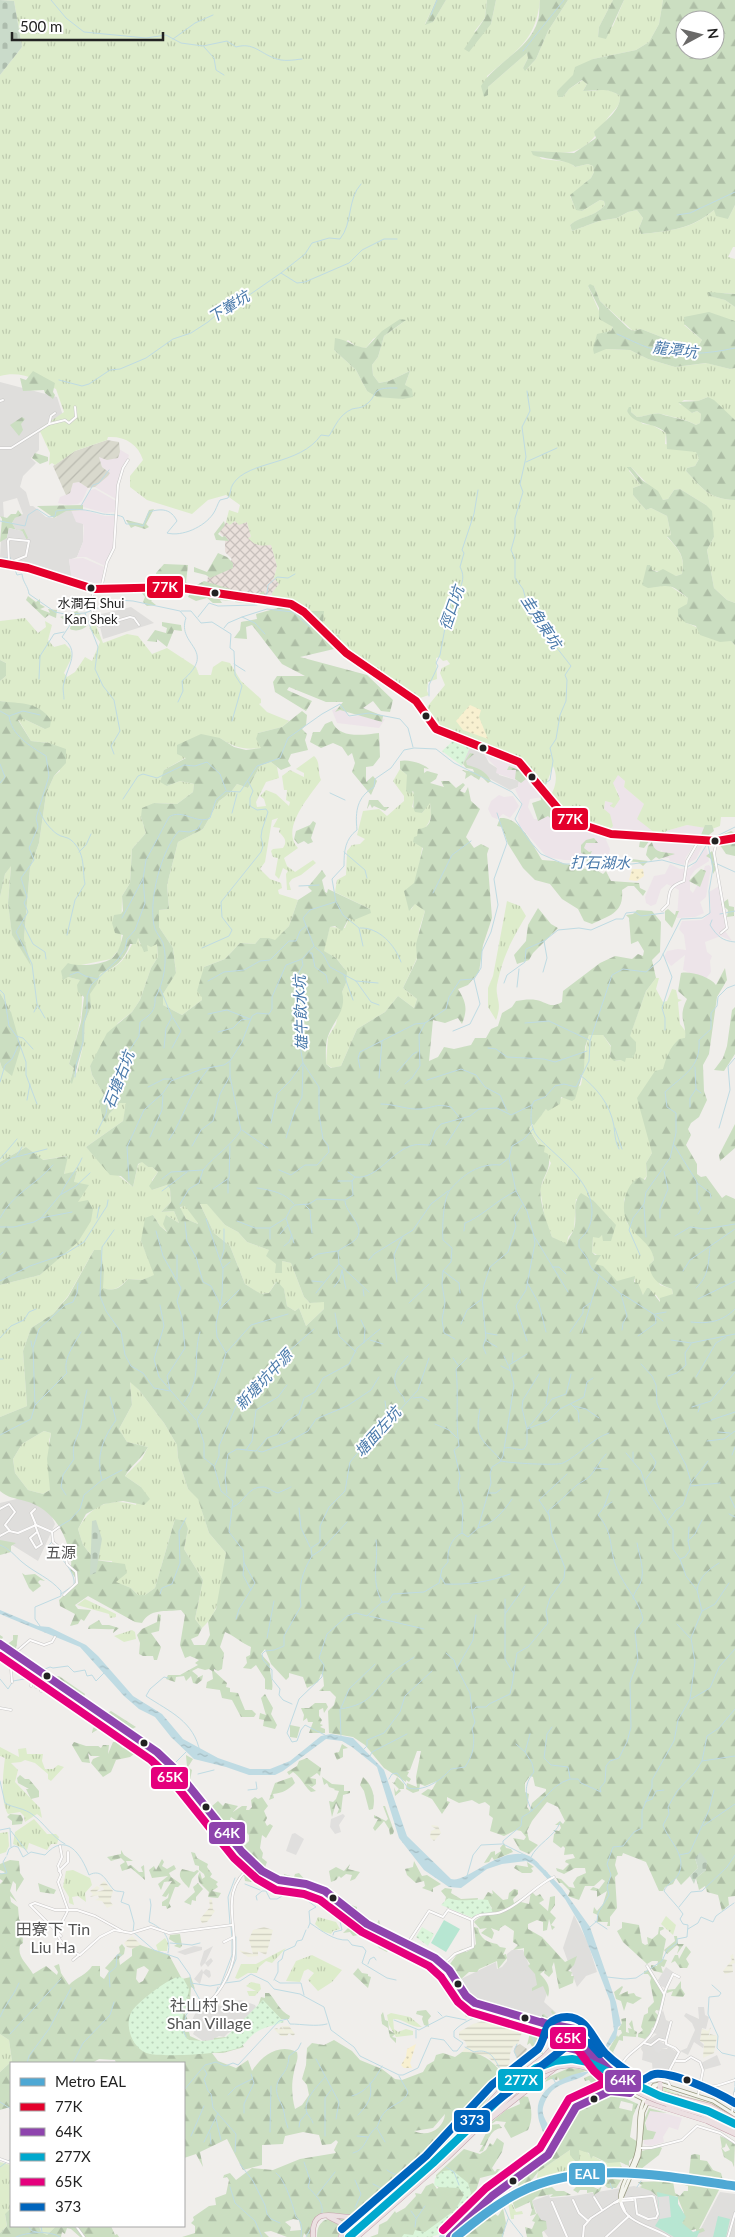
<svg xmlns="http://www.w3.org/2000/svg" width="735" height="2237" font-family="Lato,'Noto Sans TC',sans-serif">
<defs>
<pattern id="military-cross-hatch" width="8" height="8" patternUnits="userSpaceOnUse" patternTransform="scale(1.25)"><rect width="8" height="8" fill="#eae0db"/><path d="M0 0l8 8M0 8l8-8" fill="none" stroke="#c8c0bc"/></pattern>
<pattern id="construction-furrows" width="10" height="10" patternUnits="userSpaceOnUse" patternTransform="scale(1.25)"><rect width="10" height="10" fill="#d9d9cd"/><path d="M-1 1l2-2M0 10L10 0M9 11l2-2" fill="none" stroke="#babab0"/></pattern>
<pattern id="farmland-rules" width="6" height="5" patternUnits="userSpaceOnUse" patternTransform="scale(1.25)"><rect width="6" height="5" fill="#efefdf"/><path d="M0 2.5h6" fill="none" stroke="#cdcdbf"/></pattern>
<pattern id="grass-tufts" width="24" height="20" patternUnits="userSpaceOnUse" patternTransform="scale(1.25)"><rect width="24" height="20" fill="#ddeccb"/><path d="M3 7l-1-3M5 7V3M7 7l1-3M15 17l-1-3M17 17v-4M19 17l1-3" fill="none" stroke="#bdcaae"/></pattern>
<pattern id="forest-firs" width="22" height="20" patternUnits="userSpaceOnUse" patternTransform="scale(1.25)"><rect width="22" height="20" fill="#cbdec1"/><path d="M5 1l3.5 6h-7zM16 11l3.5 6h-7z" fill="#aebea6"/></pattern>
<pattern id="sand-dots" width="8" height="8" patternUnits="userSpaceOnUse" patternTransform="scale(1.25)"><rect width="8" height="8" fill="#f8f0d0"/><path d="M2 2h.1M6 6h.1" fill="none" stroke="#d4ceb2" stroke-width="1.8" stroke-linecap="round"/></pattern>
<pattern id="cemetery-stones" width="16" height="16" patternUnits="userSpaceOnUse" patternTransform="scale(1.25)"><rect width="16" height="16" fill="#cadbca"/><path d="M2 7V4a2 2 0 0 1 4 0v3zM10 15v-3a2 2 0 0 1 4 0v3z" fill="#adbcad"/></pattern>
<pattern id="park-dots" width="8" height="8" patternUnits="userSpaceOnUse" patternTransform="scale(1.25)"><rect width="8" height="8" fill="#daf5da"/><path d="M2 2h.1M6 6h.1" fill="none" stroke="#bbd2bb" stroke-width="1.8" stroke-linecap="round"/></pattern>
<pattern id="water-ripples" width="26" height="14" patternUnits="userSpaceOnUse" patternTransform="scale(1.25)"><rect width="26" height="14" fill="#bfdbe3"/><path d="M2 4q2-2 4 0t4 0M15 11q2-2 4 0t4 0" fill="none" stroke="#a4bcc2"/></pattern>
</defs>
<rect width="100%" height="100%" fill="#f0eeeb"/>
<g fill="#dfdedc">
<polygon points="0,382 57,397 64,419 39,433 39,450 31,458 36,463 23,476 20,487 26,492 30,506 33,506 46,517 54,518 57,517 57,512 71,510 83,524 83,542 77,557 69,560 72,579 27,564 0,558 1,540 7,538 27,540 24,529 16,530 12,523 15,518 23,514 17,498 3,502 4,518 0,516"/>
<polygon points="131,607 154,623 103,639 97,615"/>
<polygon points="470,747 484,753 489,763 497,768 499,775 519,781 518,787 510,790 465,765 463,761"/>
<polygon points="41,1493 55,1524 38,1561 9,1543 0,1543 0,1503"/>
<polygon points="574,1915 588,1943 597,1972 586,1976 577,1987 563,1948"/>
<polygon points="194,1946 202,1947 202,1950 185,1955 177,1952"/>
<polygon points="213,1946 205,1963 211,1958 213,1961 208,1967 205,1963 201,1967 200,1964 204,1951"/>
<polygon points="512,1950 523,1950 529,1965 548,1991 544,2002 561,2017 560,2022 493,2007 475,2000 466,1993 460,1981 461,1979 496,1962 497,1969 502,1967 507,1961 507,1954"/>
<polygon points="202,1969 203,1972 206,1969 210,1971 211,1976 209,1978 203,1973 200,1984 194,1979"/>
<polygon points="241,2000 255,2005 256,2007 255,2016 243,2026 228,2033 224,2037 219,2036 211,2041 203,2041 193,2034 198,2024 195,2024 192,2020 198,2008 206,2007 210,2003 225,2007 233,2001"/>
<polygon points="698,2007 704,2007 705,2015 709,2017 706,2029 702,2028 700,2041 704,2045 703,2048 694,2042 688,2055 680,2051 687,2048 695,2030 692,2023 684,2016 686,2013 699,2019"/>
<polygon points="663,2010 666,2020 670,2022 666,2040 659,2039 660,2051 661,2048 667,2049 668,2046 678,2053 670,2069 669,2078 653,2073 652,2063 642,2060 643,2052 641,2049 642,2045 657,2034 653,2033"/>
<polygon points="717,2055 721,2065 703,2070 701,2063"/>
<polygon points="634,2186 678,2197 678,2204 686,2217 682,2223 693,2232 700,2230 720,2192 735,2194 735,2237 548,2237 543,2230 532,2201 549,2195 550,2198 573,2196"/>
</g>
<g fill="#ede4e9">
<polygon points="119,449 129,455 128,459 122,468 116,499 95,487 108,476 107,470 102,467 99,457 120,452"/>
<polygon points="79,482 88,488 82,501 78,504 67,505 58,503 60,497 70,493 73,483"/>
<polygon points="95,489 116,501 116,512 105,513 80,506 90,490"/>
<polygon points="80,509 105,516 116,516 114,548 105,566 86,557 77,557 83,542 84,528 83,524 76,522 71,510"/>
<polygon points="83,558 104,567 101,587 72,582 69,559"/>
<polygon points="343,707 349,717 366,715 385,719 379,728 337,723 332,710"/>
<polygon points="490,753 513,761 524,768 529,784 543,797 530,799 528,807 534,819 542,820 548,801 566,820 583,831 610,836 606,840 610,849 609,855 586,860 564,860 547,857 519,825 518,817 522,804 515,789 518,787 519,781 496,773 497,768 484,755"/>
<polygon points="618,774 625,780 624,787 644,804 655,835 609,831 613,826 604,809 605,801 613,803 614,808 618,792 612,782"/>
<polygon points="499,795 504,797 513,796 519,806 510,818 503,814 497,819 492,817 488,809 491,801"/>
<polygon points="687,825 704,827 703,838 666,836 666,831"/>
<polygon points="655,839 697,841 686,857 684,865 670,861 669,858 663,858 662,850 658,852 652,847"/>
<polygon points="699,844 703,845 696,859 687,864"/>
<polygon points="704,847 707,849 709,861 695,870 690,877 690,890 693,893 701,879 705,866 709,865 711,868 706,897 700,902 704,913 695,917 677,918 679,890 667,884 661,889 656,904 651,906 646,903 645,897 654,876 665,874 670,864 680,869 690,868 698,860"/>
<polygon points="721,885 728,928 725,931 732,941 721,936 705,942 707,952 712,956 710,961 711,972 705,980 683,970 685,955 671,966 664,957 667,951 678,949 686,950 684,935 679,929 682,921 702,920 708,915 711,909 709,892"/>
<polygon points="649,2109 682,2118 678,2130 669,2127 663,2137 664,2142 650,2146 644,2144 644,2132"/>
</g>
<polygon fill="url(#military-cross-hatch)" points="235,521 247,522 251,537 248,538 271,544 277,566 274,578 280,584 272,593 272,600 260,593 251,595 205,587 208,577 223,571 232,559 225,552 225,538 219,532 226,522 230,525"/>
<g fill="url(#construction-furrows)">
<polygon points="107,440 119,442 120,452 118,458 107,460 99,457 102,467 110,473 108,476 95,487 88,488 79,482 73,483 70,493 66,495 53,466 75,451"/>
<polygon points="520,2044 527,2049 524,2058 519,2062 514,2052 515,2047"/>
</g>
<g fill="url(#farmland-rules)">
<polygon points="432,1825 438,1826 441,1833 434,1841 430,1837 431,1831 436,1829 431,1826"/>
<polygon points="104,1881 113,1891 110,1901 113,1905 107,1908 102,1901 95,1900 99,1898 98,1895 90,1897 93,1894 90,1891 97,1886 100,1888 96,1892 104,1890 103,1887 99,1886"/>
<polygon points="209,1899 212,1900 213,1909 211,1908 215,1911 207,1922 202,1923 200,1919 210,1907"/>
<polygon points="264,1927 273,1930 266,1955 258,1951 258,1956 248,1957 241,1952 239,1950 253,1954 249,1939 253,1930"/>
<polygon points="132,1936 142,1946 133,1949 127,1947 124,1943"/>
<polygon points="733,1954 735,1963 732,1964 733,1972 725,1974 723,1971 732,1960 730,1956"/>
<polygon points="487,2020 523,2029 518,2044 513,2046 510,2054 509,2067 502,2074 494,2062 486,2056 462,2052 467,2046 465,2041 459,2038 459,2032 473,2024"/>
<polygon points="281,2026 286,2034 282,2026 289,2026 295,2034 293,2036 289,2033 287,2036 281,2036 274,2029 277,2028 279,2030"/>
<polygon points="711,2027 708,2038 710,2034 717,2036 714,2053 703,2058 704,2043 700,2041 702,2029 708,2031"/>
</g>
<g fill="url(#grass-tufts)" fill-rule="evenodd">
<path d="M0 0H436L425 24 433 22 446 0H487L485 18 474 32 491 24 496 0H540C536 41 516 51 487 76L488 87 528 52V58L523 68 526 70 536 59 548 31 568 0H613L599 27 598 37 613 26 624 0H663L659 24 649 42 636 50 593 59 557 91 563 97 569 89 583 80 587 84 583 91C600 92 604 85 620 96 621 107 612 111 607 119 584 156 573 155 532 151L542 159 569 162 575 167 588 164 593 166 594 172 591 178 570 196 576 209 582 211 600 200 604 201 605 205C593 218 583 215 570 225L572 231 599 221 617 218 628 212 637 210 643 218 639 228 641 234C669 231 693 229 714 210L728 219 735 205V247H733L728 257 735 259V294L725 293 710 296 725 300 735 307V321L684 325 702 340 699 345H682L641 329 633 331 600 301 594 286H588L599 311 613 327 611 331 604 333 606 349 630 350 648 359 675 367 707 363 730 369 735 368V420L708 397 698 401 684 400 679 404 687 407 692 413 697 411 701 414 700 423 696 425C687 419 672 417 661 414 654 412 644 417 637 417L631 412V407L627 411 643 424 652 425 666 433 665 444 696 451 699 459 695 466 687 468 686 471C703 489 709 499 735 500V603L727 600 714 588 707 550 714 537 706 505 680 489 674 490 668 499 663 500 631 467 629 471 641 485 633 488V495L646 510 651 508 667 516 671 535 667 537C678 549 686 557 682 574L676 576 652 570 656 587 667 584 688 598 686 623C705 628 709 642 731 641L735 645V817H721L720 826 712 829 687 825 666 831V837L655 836V833L637 819 644 804 624 787 625 781 618 775 613 783 620 799 614 808 610 806 613 803 605 801 604 809 610 814 613 826 608 832C578 824 571 819 550 796 556 788 558 775 553 766L546 785 541 786C532 763 510 754 487 748L480 751C464 741 428 729 427 707L445 685 440 673 442 668 450 664 447 660 443 661 439 657 436 658 437 679 428 682 427 691 429 695 417 699 355 659 350 650C331 633 298 595 272 597V593L279 584 274 578 277 566 271 545C261 546 255 546 248 538L251 537 247 522 239 525 235 521 230 525 226 522 229 510 238 513 240 505 226 495 208 500 192 514 147 500 130 487V476L143 460C138 444 125 436 108 437L107 440 75 451 55 465 52 463 49 465 50 453 39 429 64 412 56 389C37 380 21 370 0 376V75L22 47 14 1ZM405 321 384 336 378 357 372 365 373 375 379 383 389 381 410 371 405 385 403 399 367 391 356 370 334 350 348 340 357 347 366 348 373 339Z"/>
<path d="M25 618 38 633 46 627 45 621 52 625 48 640 54 647 65 644 70 649 72 657 64 673 67 677 75 672 85 657 92 661 100 642 89 628 95 623 103 643 127 634 138 636 152 654 167 648 196 667 199 675H211L213 667 222 661 230 663 241 681 261 699V703L259 704 267 712 289 721 282 727 258 733 262 748C244 750 235 748 220 738L164 770 167 786 180 781 194 784 193 792 177 804 154 803 141 817 146 833 132 849 130 883 122 896 121 947 111 959 76 966 68 977 80 980C86 1010 77 1035 69 1064L74 1068 70 1082 77 1072 84 1042 85 1022 91 1007 89 994 97 984 100 974C111 970 120 965 126 955 131 948 131 943 138 938L140 944H157L158 957 151 968 140 1000 132 1012 118 1023 90 1066 92 1075 104 1095 106 1122 109 1114 120 1103H127L123 1121 86 1147 97 1159 133 1187 138 1165 142 1161 148 1167H152L158 1172 152 1180V1190L167 1185 170 1189 171 1202 161 1212 174 1211 179 1223 166 1215 168 1232 160 1226 153 1215 141 1241 155 1275 142 1280 128 1279C119 1288 114 1292 102 1288L104 1271 101 1250H94L68 1296 53 1314 31 1328 23 1351 27 1406 0 1417V1285L40 1275 58 1258 77 1202 74 1182 77 1171 64 1175 67 1156 42 1160 26 1147 0 1162V1062L2 1068 12 1075 11 1012 0 993V897L5 874 11 865 8 903 12 934 30 964 24 938 30 868 39 843 46 794 54 776 60 771 49 743 31 741 18 719H24L45 729 11 703 0 701V681L6 676V663L0 660V621Z"/>
<path d="M314 756C321 762 317 771 321 780 309 797 280 829 298 848L284 858 287 866 295 872 313 860 316 863 301 875 292 879 289 883 291 890H287L286 874 288 871 283 868 279 879 275 875 278 858 273 857 271 851 273 849 283 848C288 841 284 837 279 832L280 828 273 827 278 818 272 820 265 862 260 869 270 879 281 883 282 888 278 890 279 894 298 900 289 926 275 941 269 938H260L255 944 240 943 225 959 204 967 202 1000 182 1015 163 1005V994L176 972 173 948 159 927V910L169 909 167 885 178 842 203 829 219 801 231 792 237 784 248 788 260 766 271 762 277 767 279 778 266 782 256 802 257 807 266 806 264 799 260 796 266 790 276 794 289 806 290 802 286 800 287 790H284L282 776 290 770 304 777V773L296 769Z"/>
<path d="M400 769 407 775V786L415 795 412 807 422 813 430 802C431 814 433 819 424 829 423 856 414 883 411 910L415 903 425 911 419 930 417 958 403 988 417 999 414 1008 398 996 385 1012 357 1029 341 1066 332 1068 326 1064 328 1037 336 1024 342 992 346 983 344 968 336 958 323 951 330 927 345 928 349 918 370 909 335 892 337 880 346 875 347 851 352 845 360 844 365 839 357 835 363 811 379 809 387 816 404 801V796L393 781Z"/>
<path d="M507 901 520 906 526 916C511 941 503 956 497 985 495 999 503 1002 496 1020L488 1007V988L493 976Z"/>
<path d="M656 978H659L656 989 663 1002 667 1001 672 989 676 990 678 999 682 1000 678 1002 680 1024 686 1032 685 1039 668 1061 651 1144 652 1153 646 1163 647 1176 624 1199 627 1223 652 1249 654 1260 651 1263 660 1285 672 1289 673 1294 661 1302 656 1295 644 1296 635 1283V1279L617 1281 595 1264 597 1255 592 1252 593 1237 602 1235 607 1241 613 1235 610 1218 601 1212 594 1201 576 1199 574 1230 568 1237 567 1245 552 1237 545 1219 540 1189 551 1163 529 1129 546 1109 581 1085C585 1067 583 1052 589 1035H603L611 1047 610 1057 616 1061 621 1060 646 991Z"/>
<polygon points="207,1203 225,1225 238,1232 247,1242 269,1250 282,1273 282,1261 291,1263 304,1297 310,1303 324,1301 324,1309 306,1326 299,1308 295,1311 287,1306 284,1290 276,1282 269,1293 260,1294 245,1284 230,1246 214,1233 200,1204"/>
<polygon points="185,1205 199,1223 198,1224 186,1219 180,1208"/>
<path d="M130 1381 139 1390 164 1423 177 1445 178 1458 188 1489 198 1498 209 1533 226 1553C222 1579 223 1610 202 1628L195 1619 203 1580 184 1549 188 1529 175 1519 155 1588 145 1595H138L131 1588 115 1582 112 1561 95 1560 83 1545 78 1529C91 1505 109 1497 136 1505L141 1487 125 1476 142 1459 148 1447 127 1442 119 1429 132 1405Z"/>
<polygon points="44,1431 51,1433 49,1441 50,1490 43,1494 28,1490 15,1473 13,1459 22,1444"/>
<polygon points="85,1599 116,1614 116,1617 110,1618 109,1614 77,1605"/>
<polygon points="132,1630 135,1632 136,1639 124,1642 114,1636"/>
<path d="M0 1747 19 1757 18 1749 26 1748 27 1754H43L42 1761 45 1769H53L58 1765 64 1767 51 1781 48 1779V1774L35 1763 25 1760 21 1762 11 1763 18 1770 15 1782 40 1808 42 1818 37 1814 25 1822 24 1816 20 1812 8 1814C0 1801 3 1773 5 1758L0 1756Z"/>
<polygon points="34,1819 47,1834 56,1834 59,1837 57,1844 51,1844 47,1850 29,1843 27,1850 13,1844 15,1832"/>
<polygon points="8,1832 9,1846 6,1852 0,1854 0,1833"/>
<polygon points="73,1870 90,1878 92,1885 85,1893 86,1902 78,1896 72,1897 74,1905 69,1903 69,1897 63,1887 66,1871"/>
<polygon points="666,1916 676,1925 673,1935 661,1924"/>
<polygon points="318,1917 336,1922 340,1929 333,1931 331,1934 322,1931 315,1924"/>
<polygon points="165,1938 168,1943 167,1951 158,1951 156,1945"/>
<polygon points="286,1948 272,1963 266,1961 259,1967 257,1973 248,1973 238,1979 235,1978 241,1964 256,1964"/>
<polygon points="312,1955 342,1970 332,1982 318,1991 308,1980 314,1973 308,1969 304,1971 300,1982 286,1981 296,1961"/>
<polygon points="251,1982 260,1984 261,1989 255,1996 249,1996 247,1991 256,1991 246,1986"/>
<path d="M391 2013 410 2017 422 2027C411 2028 403 2018 393 2019L394 2029 398 2032 406 2029 413 2031V2035L396 2037 389 2025 387 2015Z"/>
<polygon points="0,2034 9,2040 12,2061 0,2072"/>
<path d="M662 2087C668 2090 675 2093 681 2095 696 2100 728 2103 735 2119L730 2115 662 2091Z"/>
<path d="M570 2150 578 2153 579 2150C585 2150 589 2152 591 2158L593 2156 602 2161 620 2162 623 2171 568 2175 527 2186 536 2182 538 2172Z"/>
<polygon points="0,2162 11,2165 11,2208 5,2215 7,2226 0,2233"/>
<polygon points="511,2202 516,2212 522,2211 523,2214 514,2215 514,2219 511,2219 508,2203"/>
<polygon points="39,2226 56,2226 47,2235 41,2232"/>
</g>
<g fill="url(#forest-firs)" fill-rule="evenodd">
<polygon points="436,0 446,0 433,22 425,25"/>
<polygon points="487,0 496,0 491,24 469,52 464,49 485,18"/>
<path d="M540 0H568L548 31 536 59 525 71 523 68 528 58 527 53 488 87V95L484 97 481 86C496 61 530 50 538 20 540 14 539 6 540 0Z"/>
<polygon points="613,0 624,0 606,39 598,37 599,27"/>
<path d="M663 0H735V205L728 219 716 216 714 210C692 229 669 231 641 234L639 228 643 218 637 210 628 212 617 218 599 221 572 231 570 225C582 215 593 218 605 205L604 201 600 200 582 211 576 210 570 195 591 178 594 172 593 166 588 164 575 167C571 160 543 159 533 155L531 151 574 153 596 138 594 132C603 122 621 111 620 96 607 87 598 91 583 91L587 84 582 80 569 89 563 97H558L557 91 573 75 575 67 593 59 636 50 649 42 659 24ZM685 20H715V50H685Z"/>
<polygon points="590,284 594,286 600,301 628,328 633,331 641,329 682,345 699,345 702,340 684,324 684,317 709,312 735,321 735,368 730,369 706,363 675,367 648,359 630,350 606,349 594,354 593,349 597,334 611,331 613,327 599,319 599,308 588,286"/>
<polygon points="708,292 735,294 735,307 725,300 709,296"/>
<path d="M400 319 406 320 384 336 378 357 372 365 373 375 379 383 389 381 410 371 405 385 412 389 413 397 403 399 377 397 367 391 356 370 334 350 335 338C348 340 354 347 366 348L382 331Z"/>
<polygon points="33,371 55,383 53,392 55,395 53,399 45,393 44,390 23,391 20,378 26,380"/>
<path d="M708 397 714 400 735 420V500C709 499 703 489 686 471L687 468 695 466 699 459 696 452 667 449 666 433C654 421 635 427 627 411L629 407H631V412L637 417C644 417 654 412 661 414 673 418 686 419 696 425L700 423 701 414 697 411 692 413 678 402 698 401Z"/>
<polygon points="22,417 25,419 21,424 23,430 19,436 10,425"/>
<polygon points="35,453 48,457 48,461 40,464 32,458"/>
<path d="M627 467H631L642 480 658 491 663 500 668 499 674 490 680 489 706 505 712 511 714 537 707 550 714 588 727 600 735 603V645L731 641 720 642 700 635 696 626 686 623 678 616V609L687 604 688 598C670 583 670 585 648 588L642 585 647 565H650L652 570 657 572 663 569 676 576 682 574C686 556 678 549 667 536L671 535 667 516 651 508 646 510 633 495V488L641 485Z"/>
<polygon points="83,505 83,510 66,511 54,518 37,506"/>
<polygon points="154,509 146,524 149,527 145,529 135,526 131,528 126,520 143,524 149,510"/>
<polygon points="18,510 22,515 15,518 12,523 16,530 24,529 28,538 26,540 22,531 9,528 7,538 0,542 2,519 0,516 7,518 11,514 16,514"/>
<polygon points="224,521 225,525 218,534 222,537 225,536 229,541 216,540 214,534"/>
<polygon points="218,553 227,557 233,563 233,568 210,578 206,575 194,572 194,567 207,572"/>
<polygon points="164,564 188,565 186,582 189,586 195,586 204,581 230,589 233,594 231,595 232,601 220,600 222,603 213,603 207,598 196,601 188,597 192,590 181,586 170,591 163,589 159,591 148,591 151,585 155,589 157,582 156,573"/>
<polygon points="131,589 146,589 148,594 155,597 151,601 156,605 147,606 143,602 145,597 141,592"/>
<polygon points="264,591 266,602 286,603 300,611 324,611 322,636 339,635 348,660 334,649 300,657 367,675 393,700 390,712 381,711 373,701 363,708 383,716 382,722 340,710 335,712 343,702 326,702 289,687 287,690 312,701 306,711 275,692 273,682 277,676 305,676 282,664 252,625 246,627 247,639 234,638 240,630 241,622 257,619 256,614 281,607 235,602 237,592 254,596"/>
<polygon points="28,596 36,602 40,599 40,604 45,607 40,609 50,613 48,609 57,610 56,618 49,615 45,618 26,600"/>
<path d="M77 611 83 617 79 623 88 625C83 630 76 632 70 629L71 624 60 617Z"/>
<polygon points="162,622 181,625 182,631 174,630 167,647 157,639 157,642 147,641 155,630 166,633 167,628 162,626"/>
<polygon points="0,660 6,663 6,676 0,681"/>
<path d="M0 701C20 704 38 701 51 720L50 727 45 729 24 719 18 720 31 741 49 743 66 749V763L54 776 46 794 39 843 30 868 24 938 31 966 12 935 8 903 11 866 5 874 0 897Z"/>
<path d="M302 711 307 715 306 725 302 729 307 734 305 740 308 750 291 754 288 761 291 766 281 770 271 762 260 766 248 788 237 784 231 792 219 801 203 829 178 842 167 885 169 909 159 910V927L173 948 176 973 163 994V1005L182 1015 202 1000V997L197 991 204 967 225 959 240 943 255 944 260 938H269L275 940 289 926 298 900 312 891 308 887 322 870 326 876 322 880 325 892 327 893 328 889 370 909 371 913 354 920 349 918 342 931 335 926 330 927 324 951 336 958 347 972 346 983 342 992C347 1010 334 1020 328 1036 325 1044 326 1056 326 1064L331 1068 341 1066 357 1029 385 1012 398 996 414 1008 417 999 403 988 417 959 416 944 425 911 415 904 409 911 404 891 414 883 423 848 413 842 414 837 417 836 418 829C434 828 431 814 430 803L422 813 415 812C411 805 416 798 413 791L410 794 406 791 407 775 400 769V761C407 759 423 763 429 769L424 768V773L427 771 438 774 436 779 430 783 444 787 441 781H449L456 788 463 783 465 785 460 791 465 793 468 787 471 801 480 809 466 837 474 848 481 844 489 848 487 854 492 918 483 945 479 972 468 985 458 989C466 1002 468 1009 462 1024L458 1018 445 1023 433 1020 429 1061 438 1057 444 1047 454 1049 471 1045 475 1038H486L491 1029 498 1026 502 1013 512 1007 516 1001C523 1000 529 999 536 1000 547 1002 550 1009 562 1002L563 991 600 963 615 956 632 959 638 954 643 956 644 951 638 941 631 944 629 918 626 915 633 914 637 910 652 911 661 922 660 952 652 960 656 978 646 991 630 1036 636 1042V1051L633 1058H626L625 1062 621 1060 614 1061 610 1057 611 1046 603 1035H589L585 1047 584 1069 575 1099 572 1101 561 1097 560 1104 548 1111 546 1109 534 1125 532 1124 529 1129 538 1144 545 1146 544 1152 548 1154C552 1168 544 1174 541 1187 538 1200 548 1225 552 1237L567 1244C568 1238 572 1235 574 1229 578 1217 571 1204 581 1193L594 1201 616 1225 611 1241H603L602 1235 599 1238 593 1237 592 1252 595 1255H601L595 1264 603 1266 617 1281 635 1276 634 1282 638 1283 643 1295 647 1288H649L660 1302V1298L673 1294 672 1289C659 1285 651 1279 649 1265L654 1260C652 1242 634 1237 627 1222 620 1208 625 1184 640 1177L645 1180 647 1176 646 1163 652 1153 637 1098 655 1071 663 1069C666 1058 670 1047 679 1039L685 1038C687 1022 677 1019 687 999L678 991 681 973C691 971 710 977 716 985L725 968 727 980 717 997 709 1054 703 1065 704 1091 707 1100 699 1117 691 1123 688 1129 691 1135 686 1145 697 1164V1174L701 1177 706 1176 722 1198 726 1195 735 1199V1896L728 1897 729 1905 722 1911 718 1895 707 1892 705 1886 699 1890 696 1878 706 1870 695 1858 698 1868 681 1885 676 1878 673 1884 665 1887 663 1891H659L646 1862 623 1853 622 1856H617L615 1865 618 1874 615 1877 617 1908 610 1917V1926H607L608 1922H597L598 1915 593 1913 594 1907 597 1911 603 1904 607 1891 597 1897V1891L590 1890 593 1887 599 1889 605 1881 602 1879 594 1886H585L579 1900 568 1896 570 1891 562 1883H559L556 1878 561 1879 569 1887 575 1888 573 1883 577 1877 586 1873 585 1868H575L564 1874 557 1871 556 1868 563 1870 569 1864 565 1862 566 1860 575 1858 573 1854 564 1855 565 1848 563 1846 561 1848 553 1842 554 1834 556 1833 553 1830 559 1831 561 1828 560 1825H555L560 1821 563 1824 565 1821 558 1807 547 1802 532 1821 527 1831 529 1840 538 1845 529 1854 520 1850 513 1838 524 1840 526 1837 521 1831 516 1830 504 1836 490 1831 493 1818 489 1815 490 1806 485 1802 479 1804 472 1800 459 1803 447 1797V1801L450 1802 442 1814 432 1799 421 1794 428 1789 432 1790 437 1781 425 1786 420 1784 419 1791 413 1793 406 1789 407 1783 417 1787 416 1777 421 1751H417L410 1770 406 1771 409 1772 407 1776 411 1779 409 1782 406 1780V1782L384 1768 365 1745 353 1737 329 1733 328 1711 334 1705 336 1697 330 1691H319L324 1686 323 1675 321 1674 318 1682 307 1688 303 1677 289 1673V1677L286 1680 271 1664 265 1649 261 1654 270 1664C269 1674 274 1680 272 1690L265 1689V1679L256 1665 251 1669 243 1668 247 1663 246 1657 250 1655 251 1647C241 1643 235 1636 225 1632L220 1647 224 1653 222 1669 218 1671 214 1669V1671L227 1683 226 1687 230 1688V1692L238 1693 245 1710H252L256 1714 254 1717H241L232 1700 222 1698 220 1690 206 1688 207 1682 213 1679 212 1671 209 1669 205 1670 198 1668 192 1671 198 1676 197 1678 203 1675 202 1680 197 1684 193 1683 191 1676 186 1681 184 1676 176 1677 175 1682 166 1679 168 1675H180L198 1665 195 1663 199 1660 190 1656 185 1658 180 1645 185 1615 181 1610C165 1612 150 1608 142 1623L135 1622 88 1596 75 1605 78 1609 91 1610 84 1621 81 1619 78 1624 70 1626 75 1614 60 1606 59 1600 78 1582 70 1570C73 1561 70 1554 67 1544 61 1524 46 1506 25 1501 15 1498 8 1498 0 1491V1417L27 1406 23 1351 31 1328 53 1314 68 1297 94 1250H101L104 1271 103 1288C115 1292 120 1288 128 1279L142 1280 154 1275 141 1241 145 1218 153 1215 160 1226 167 1232 163 1224 166 1215 179 1223 174 1211 161 1212 171 1202 170 1189 167 1185 152 1190 149 1186 158 1172 152 1167H148L142 1162 138 1164 133 1187 121 1176 110 1175 86 1147 123 1121 126 1103H120L109 1114 106 1123 103 1120 99 1101 104 1095 92 1075 90 1066 107 1033 132 1012 140 1000 151 968 158 957 157 944 151 947 147 945 148 951 144 952 138 938 136 944H130C124 961 115 968 100 974L97 984 90 994 91 1007 85 1022 84 1042 72 1084 70 1082 74 1068 69 1064 81 1022 84 997 78 992 77 985 80 980 68 977 63 980 61 971 68 963C77 967 102 965 111 959 119 953 121 943 123 935L115 933 112 923 114 915 121 914 123 911 122 896 130 883 132 849 146 833 141 817 142 808 154 803 177 804 193 792 194 784 180 781 167 786 160 782 164 770 186 758 177 754V745L201 734 220 738 234 747 246 750 261 748 256 739 258 733 282 727ZM200 1204H207L225 1225 238 1232 247 1242 269 1250 266 1256 276 1264 275 1273H282V1261L291 1263 304 1297 310 1303 324 1302V1309L306 1326 299 1308 295 1311 287 1306 284 1289 277 1281 269 1293 261 1294 245 1284 230 1246 214 1233ZM185 1206 198 1223V1224L186 1219 180 1207ZM130 1382 139 1390 164 1423 177 1445 178 1458 188 1489 198 1499 209 1533 226 1553 216 1609 208 1622 210 1635 205 1645H194L191 1639 198 1636 202 1628 195 1619 203 1580 184 1549 188 1529 185 1521 175 1519 155 1588 145 1595H138L131 1588 116 1582 127 1573 125 1564 95 1560 83 1545 78 1529 86 1514 104 1504 123 1501 144 1505 150 1499 141 1487 125 1476C132 1464 141 1460 148 1447L127 1442 119 1429 132 1405ZM44 1431 51 1433 47 1459 50 1490 43 1494 28 1490 15 1473 13 1459 22 1444ZM530 1776 533 1777 535 1786 546 1789V1791L532 1803 530 1811 527 1807 529 1794 525 1792V1783Z"/>
<path d="M332 721C338 739 364 735 379 733L380 757 373 766 366 767V782L373 776 377 781 371 795 352 772 355 763 352 753 348 756 342 747 333 743 321 748 310 742 313 732H320L325 724Z"/>
<path d="M470 753 474 754 466 761 467 765C478 768 485 770 491 781L488 783 481 776 479 780 471 775 465 779 466 773 462 770 474 772 473 769 466 768 463 764Z"/>
<polygon points="509,766 521,771 531,767 537,785 549,791 546,800 551,801 551,815 559,822 557,824 548,816 538,821 532,803 541,800 540,792 526,779 521,783 515,779 516,770 507,770"/>
<polygon points="369,800 378,800 384,807 389,807 385,811 374,806 372,808 370,804 367,809"/>
<path d="M500 818C520 816 534 847 542 860L555 861 590 870 593 868 603 874 606 871 611 881 639 883 640 888 646 891 643 896 634 886H628L622 890C624 913 610 915 592 924L584 921 578 909 562 899 550 884 535 880 523 868 508 844 502 827 497 826Z"/>
<polygon points="313,821 316,823 311,838 313,842 308,844 304,841 298,844 294,839 296,831 310,825"/>
<polygon points="705,825 712,825 714,831 705,838 679,837 677,835 701,835"/>
<polygon points="627,831 652,833 653,836 644,848 639,847 640,841 632,838 611,839 614,832 623,833"/>
<polygon points="731,831 735,833 735,856 726,854 718,842 720,836"/>
<polygon points="594,838 598,843 586,843 584,848 589,852 592,851 589,858 610,857 607,861 587,862 586,855 581,853 581,845 586,840"/>
<path d="M652 842C655 855 665 851 675 854L659 859 656 857 651 861 646 855 648 846Z"/>
<polygon points="712,851 717,865 714,865 717,867 713,874 711,859 706,856"/>
<polygon points="623,858 648,861 643,866 638,862 620,861"/>
<polygon points="701,869 706,871 700,887 689,881"/>
<polygon points="728,899 729,906 734,907 734,916 727,917 728,910 721,904"/>
<polygon points="538,908 551,924 558,928 533,953 529,960 517,964 514,955 526,941 528,925"/>
<polygon points="668,909 675,915 676,911 679,911 672,928 665,920 665,911"/>
<polygon points="0,993 11,1012 21,1047 12,1076 2,1068 0,1062"/>
<polygon points="735,1007 735,1054 724,1071 714,1070 723,1058 727,1046 732,1010"/>
<polygon points="735,1124 735,1148 720,1161 719,1155"/>
<polygon points="26,1147 43,1160 68,1156 64,1174 77,1171 74,1182 89,1185 78,1202 88,1200 93,1209 91,1221 78,1242 40,1275 0,1285 0,1162"/>
<polygon points="0,1540 16,1543 11,1546 11,1552 0,1555"/>
<polygon points="22,1573 25,1575 35,1574 45,1581 40,1580 38,1582 41,1586 33,1592 29,1588"/>
<polygon points="158,1614 161,1615 159,1631 151,1633 161,1647 157,1660 154,1660 153,1656 143,1656 139,1654 140,1643 137,1635 142,1629 157,1622"/>
<path d="M99 1620 102 1625H109L119 1628 113 1633 114 1629C105 1630 97 1628 88 1629L89 1626Z"/>
<polygon points="0,1635 3,1637 1,1641 6,1645 13,1640 13,1635 18,1635 16,1649 7,1654 3,1652 0,1655 3,1648 0,1645"/>
<polygon points="59,1676 85,1694 84,1697 81,1698 54,1680 55,1677"/>
<polygon points="265,1694 273,1708 271,1714 277,1725 275,1729 263,1726 264,1720 259,1719 260,1713 266,1715 261,1698"/>
<polygon points="315,1703 326,1703 328,1707 324,1713 323,1708 319,1710 319,1716 322,1720 320,1724 323,1725 320,1727 325,1729 325,1733 309,1733 313,1722 308,1722 307,1718 303,1721 304,1715 301,1708 309,1708"/>
<polygon points="98,1706 105,1714 111,1711 136,1727 132,1729 127,1726 125,1729 116,1724 110,1715 106,1717 101,1714 96,1715 95,1710 99,1709"/>
<polygon points="96,1716 100,1716 103,1722 112,1723 106,1727 111,1730 107,1732 102,1727 92,1733 93,1728 100,1723"/>
<polygon points="290,1725 300,1727 297,1738 290,1737"/>
<polygon points="74,1742 86,1746 98,1746 101,1748 103,1745 109,1745 108,1754 113,1742 116,1742 123,1748 128,1746 137,1749 137,1752 130,1757 116,1760 111,1772 103,1777 91,1763 93,1759 100,1756 91,1756 88,1753 90,1763 82,1762 72,1745"/>
<polygon points="342,1744 348,1748 343,1749 343,1757 337,1760 334,1753 339,1752"/>
<polygon points="186,1755 193,1759 188,1767 192,1770 190,1780 196,1786 194,1792 184,1782 181,1786 175,1783 171,1787 164,1777 167,1774 169,1777 172,1775 171,1761 174,1762 176,1772 180,1769 188,1772 185,1769 187,1767"/>
<path d="M307 1758 321 1768 320 1776 317 1773 310 1778 316 1779V1784L312 1787 307 1784 316 1791 311 1792C304 1786 301 1777 293 1772L289 1775 287 1772 297 1766 299 1761Z"/>
<polygon points="20,1775 25,1779 29,1779 39,1791 39,1797 31,1799 26,1789 29,1789 18,1783 17,1778"/>
<path d="M292 1777 295 1783C288 1790 283 1793 273 1794L274 1798 269 1800 275 1783Z"/>
<polygon points="322,1777 332,1784 344,1785 344,1791 350,1791 350,1793 343,1795 341,1812 337,1814 339,1809 336,1803 332,1817 329,1801 333,1802 336,1799 339,1791 334,1790 335,1789 329,1787 327,1783 324,1785"/>
<path d="M363 1777C372 1785 376 1796 373 1809L369 1810 364 1791 360 1785Z"/>
<polygon points="397,1777 404,1784 404,1789 399,1789 401,1791 395,1796 394,1787 396,1792 399,1789 392,1782 394,1783"/>
<polygon points="255,1797 258,1799 262,1797 268,1806 264,1811 267,1818 265,1822 267,1826 270,1824 273,1826 266,1838 262,1835 260,1848 263,1853 262,1858 267,1862 265,1867 274,1873 273,1875 264,1869 263,1865 251,1882 245,1881 244,1875 250,1868 254,1871 255,1865 250,1859 249,1866 245,1866 243,1854 240,1856 241,1852 238,1851 241,1846 244,1850 243,1847 249,1841 249,1835 243,1829 243,1832 238,1832 237,1821 231,1817 230,1819 235,1828 233,1831 235,1832 234,1839 230,1836 236,1844 232,1846 225,1836 231,1834 231,1832 225,1828 228,1821 222,1824 220,1822 222,1819 217,1817 212,1806 218,1801 223,1806 225,1803 238,1806 233,1812 242,1806 247,1806 246,1810 249,1810 252,1807 251,1800"/>
<polygon points="383,1806 385,1806 394,1831 393,1834 390,1835 389,1829 384,1821 375,1831 373,1828 378,1819 374,1818 374,1815 386,1821 388,1819"/>
<polygon points="10,1814 21,1815 23,1819 22,1824 12,1825 12,1821 7,1817"/>
<polygon points="504,1843 506,1848 511,1849 513,1852 494,1860 492,1857 489,1862 484,1863 491,1852 495,1851 495,1855 501,1851 500,1848"/>
<polygon points="121,1850 124,1855 133,1861 126,1861 128,1866 131,1865 139,1872 143,1872 141,1867 144,1865 145,1880 131,1868 122,1871 120,1865 125,1862 121,1858 111,1861 107,1857 121,1854"/>
<polygon points="191,1852 195,1853 197,1858 208,1864 207,1867 212,1874 210,1877 218,1882 216,1884 218,1887 212,1891 221,1893 218,1898 208,1897 209,1892 199,1882 198,1876 200,1872 202,1879 205,1877 204,1874 199,1870 199,1866 195,1865"/>
<polygon points="162,1859 164,1862 162,1866 167,1869 174,1865 176,1869 169,1873 171,1877 181,1884 178,1887 175,1887 169,1903 171,1907 167,1909 166,1906 162,1906 162,1902 168,1898 169,1893 166,1897 162,1896 172,1881 164,1882 161,1890 158,1884 168,1876 152,1878 149,1870 154,1866 156,1870"/>
<path d="M10 1860 19 1861 20 1873 24 1879 16 1892V1884L13 1881 10 1891 17 1902 10 1896 11 1902 18 1907 19 1919 25 1928 22 1930 23 1943 20 1945C17 1958 27 1963 33 1974L46 1966 57 1975 58 1972 54 1966 59 1964 61 1973 69 1985C75 1978 88 1974 92 1966H100V1976L104 1979 109 1971 105 1968 120 1952 119 1947 122 1944 125 1948 124 1954 119 1958 120 1965 132 1956V1949L140 1945 169 1955 182 1979 191 1977 195 1989 191 1987 190 2001 196 2008 185 2014 188 2020 185 2032H189L190 2036 203 2042 206 2040 207 2044H213L214 2038 226 2037 228 2041 237 2033 234 2029 242 2025 244 2018H251L245 2043 242 2044 244 2047 223 2053H212L218 2061 236 2068 248 2060 252 2071C262 2055 279 2043 297 2052 299 2060 295 2064 294 2072 291 2085 292 2097 295 2109L302 2105 309 2095 307 2085 302 2079 306 2065 307 2048 312 2043 324 2045 334 2040 352 2051 360 2060 382 2069 395 2079 402 2080 423 2072 427 2065 434 2061 436 2055 443 2053 455 2057 462 2052C481 2052 492 2059 502 2074L487 2100 464 2126 460 2124 456 2127 460 2130 457 2133 455 2131 457 2122C450 2127 450 2131 448 2138L451 2141 427 2164 410 2174 404 2184 373 2210 361 2215 322 2214 319 2215 311 2237H307L304 2233 303 2237H287L271 2231 264 2232 269 2237H182L195 2233V2226L191 2223 194 2220 193 2217 209 2206 216 2205 215 2198 226 2194 229 2180 227 2177 223 2178 224 2175 230 2173 236 2180 252 2168 273 2170 300 2159 336 2153 334 2150 338 2142 336 2140 331 2144 322 2145 319 2135 303 2132 285 2136 283 2144 262 2145V2165L243 2170 227 2139 200 2152 203 2167 196 2154 184 2158V2063H116L115 2060 99 2059 92 2063H11V2109L10 2107 0 2110V2072L12 2061 9 2040 0 2034V1884L3 1881 0 1879V1873L3 1874 5 1872 0 1870V1864ZM144 1966 149 1970 143 1981 139 1983 136 1979 137 1969ZM445 2114C444 2128 429 2138 414 2131L433 2128ZM293 2219 299 2220 301 2230 290 2231 291 2227 285 2222Z"/>
<polygon points="414,1861 422,1876 427,1875 441,1884 433,1888 433,1892 422,1888 425,1886 424,1881 416,1883 407,1875 405,1869 413,1867"/>
<polygon points="527,1862 534,1867 531,1868 533,1871 531,1873 522,1873 514,1868 516,1865 528,1867"/>
<polygon points="350,1864 348,1869 360,1872 355,1879 350,1881 352,1875 346,1874 341,1878 339,1876 336,1880 331,1882 329,1871 336,1867 344,1871"/>
<path d="M182 1869 194 1872 197 1870 199 1871 192 1879 189 1888C184 1882 176 1877 182 1869Z"/>
<polygon points="299,1873 307,1882 306,1885 294,1887 278,1883 276,1887 272,1885 275,1876 280,1879 279,1874 283,1881 284,1874 294,1877 286,1879 293,1880 295,1874"/>
<polygon points="38,1883 56,1890 54,1894 40,1892"/>
<polygon points="198,1883 203,1889 196,1897 196,1901 192,1900 191,1905 184,1902 195,1892 193,1887"/>
<polygon points="445,1888 452,1889 451,1893 461,1899 478,1898 477,1903 444,1905 446,1897 441,1891"/>
<path d="M514 1889 518 1890V1894L513 1899 514 1903 523 1897 519 1900 521 1902 529 1904 531 1891 536 1896 540 1894 544 1900 539 1903 548 1911 550 1897 555 1896V1905L550 1912 556 1918 551 1925 555 1927 552 1930 549 1919 547 1930 543 1931V1922L537 1920 528 1924V1929L542 1937 565 1962 577 1956 574 1965 568 1971 572 1972 571 1976H574L573 1983 559 1989 554 1962 552 1967 553 1972 549 1977 544 1973 545 1970 540 1974C547 1981 551 1987 548 1997L543 1986 532 1991V1988L537 1985 535 1974 528 1966 530 1964 524 1955V1948L513 1950 518 1945 513 1942 514 1931 505 1925 500 1928 499 1931 491 1928 494 1933 492 1939 481 1933 487 1928 480 1929 474 1922C479 1916 488 1915 492 1908L487 1901 483 1900 488 1892 493 1894 492 1890 503 1900 508 1899 509 1893Z"/>
<polygon points="346,1903 357,1907 357,1911 354,1911 351,1917 358,1919 359,1924 361,1921 363,1923 360,1929 361,1931 365,1922 371,1923 372,1930 379,1931 375,1927 379,1920 381,1927 387,1929 390,1938 395,1941 387,1952 379,1948 374,1941 370,1941 364,1934 353,1936 350,1932 343,1933 350,1926 352,1928 354,1926 350,1919 341,1915 343,1912 347,1914 344,1907"/>
<polygon points="622,1922 639,1925 642,1943 645,1945 648,1944 647,1937 652,1939 658,1934 659,1927 663,1927 664,1929 660,1931 660,1934 666,1939 662,1959 667,1960 664,1967 661,1966 663,1973 654,1971 651,1968 651,1965 657,1966 658,1961 652,1961 647,1964 623,1942 617,1931 622,1928"/>
<path d="M474 1927 478 1928C480 1939 487 1942 497 1944L500 1947 506 1948 503 1955 506 1954 507 1958 498 1969 497 1961 479 1969 477 1972H469L460 1980 456 1975 453 1983 448 1974 447 1968 455 1973V1968L450 1964 460 1950 465 1949 466 1952 472 1949 476 1944Z"/>
<polygon points="180,1934 182,1946 180,1948 174,1946 177,1944 169,1939 170,1935"/>
<polygon points="674,1936 677,1936 678,1944 684,1944 677,1954 679,1947 677,1945 667,1954 664,1950 675,1941"/>
<polygon points="401,1937 404,1940 407,1939 411,1947 404,1949 399,1944 395,1947 395,1949 398,1948 399,1957 390,1952"/>
<polygon points="686,1946 691,1952 686,1959 689,1964 687,1968 680,1968 675,1961 671,1963 675,1955 678,1955 679,1959"/>
<polygon points="358,1968 362,1973 368,1974 368,1976 371,1977 368,1988 353,1974"/>
<path d="M651 1970C653 1987 671 1989 661 2011L656 2010 655 2012 660 2017 657 2018V2025L652 2028 650 2034 645 2039 638 2037V2034L643 2030 641 2027 644 2015 648 2013V2008L654 2002 650 1982 651 1978 648 1974H644V1971Z"/>
<polygon points="681,1981 681,1988 685,1994 683,1997 671,1996 673,1991 667,1993 666,1990 675,1989"/>
<polygon points="622,1986 623,1987 619,1995 628,1991 628,1994 634,1993 636,1996 642,1998 633,2004 627,2002 624,2011 621,2001 616,1999 614,1992"/>
<path d="M265 1993H269C277 2002 279 2010 290 2016L289 2019H280L258 2006 261 1997 265 1998Z"/>
<polygon points="471,2005 483,2008 486,2011 482,2010 481,2012 466,2017 465,2015"/>
<polygon points="426,2010 431,2016 428,2020 429,2027 424,2025 422,2019 423,2016 416,2014 417,2011"/>
<polygon points="552,2010 559,2017 558,2019 563,2020 562,2023 550,2021 549,2018 548,2021 542,2020 542,2015 544,2014 548,2018 556,2018 551,2012"/>
<polygon points="383,2012 385,2020 388,2021 389,2030 395,2034 392,2037 396,2038 396,2043 390,2037 388,2028 382,2024 381,2015"/>
<polygon points="626,2018 626,2032 629,2033 628,2028 632,2029 629,2024 632,2020 634,2030 637,2032 636,2037 623,2036 623,2041 619,2040 613,2052 617,2057 615,2061 605,2056 617,2035 618,2037 622,2033 621,2030 618,2030 622,2023 621,2019"/>
<path d="M534 2026 539 2038 537 2043 539 2045 541 2043 543 2054 535 2053 530 2061 513 2073 511 2068C519 2062 531 2062 533 2050L535 2052 530 2043 527 2045 531 2029Z"/>
<polygon points="569,2068 588,2070 560,2081 558,2077 557,2080 551,2079 545,2082 548,2077"/>
<polygon points="596,2073 605,2080 602,2083 604,2086 597,2091 589,2080 585,2081 584,2078"/>
<path d="M607 2095H618L638 2104 633 2116 630 2137 638 2142 635 2156 629 2161V2166L620 2162 608 2163 593 2156 591 2159 589 2153 579 2150 580 2160 576 2162 570 2155V2150L538 2172 527 2186 517 2190 520 2176 548 2158 568 2121 563 2111 567 2105H570L572 2113 587 2101H596ZM621 2101 633 2104 632 2111 619 2108Z"/>
<path d="M523 2096 528 2097C532 2108 533 2119 528 2130L511 2138 504 2126 506 2122 496 2121 490 2125 499 2124 502 2128C490 2129 488 2141 483 2151L479 2152 483 2145H480L487 2131V2126L506 2110 520 2104 519 2099Z"/>
<polygon points="649,2108 667,2113 650,2111 645,2123 647,2130 656,2132 653,2139 643,2140 642,2125"/>
<polygon points="720,2136 735,2142 734,2167 732,2162 724,2157 721,2147 725,2152 730,2150 726,2143 725,2147 722,2148"/>
<path d="M497 2138 504 2143 502 2152 492 2168 495 2172 497 2169H500L496 2174 480 2178C474 2199 467 2216 449 2229 442 2227 437 2232 432 2237H370L378 2234 379 2225 387 2221 395 2211 396 2213 405 2208 416 2196 415 2193 421 2194 426 2186 433 2183 437 2189 441 2184 436 2182V2175L464 2149 480 2154 486 2150 490 2143 493 2145Z"/>
<polygon points="659,2146 662,2148 659,2155 641,2169 637,2168 642,2151"/>
<polygon points="695,2154 700,2155 700,2160 707,2161 713,2170 721,2173 723,2180 689,2175 691,2155"/>
<polygon points="614,2179 621,2180 616,2188 608,2188 603,2184 602,2180"/>
<polygon points="673,2181 675,2193 680,2196 684,2191 688,2191 688,2186 677,2183 720,2188 699,2229 703,2228 705,2231 697,2234 696,2229 689,2231 682,2224 684,2213 677,2196 657,2196 651,2191 639,2187 642,2186 638,2182"/>
<polygon points="591,2186 598,2189 602,2186 600,2191 594,2195 593,2192 587,2193 587,2190 580,2190 578,2193 573,2190 576,2187"/>
<polygon points="552,2187 556,2191 564,2191 571,2195 550,2197 553,2194 536,2197 532,2201 536,2214 530,2216 532,2210 530,2202 515,2209 512,2201 540,2189"/>
<polygon points="11,2208 11,2226 39,2226 41,2232 47,2235 56,2226 111,2226 115,2235 117,2234 119,2237 80,2237 71,2229 67,2228 65,2234 62,2232 61,2237 0,2237 0,2233 7,2226 5,2214"/>
<polygon points="503,2208 506,2223 503,2237 462,2237 483,2219 495,2214 498,2216"/>
<polygon points="537,2213 541,2220 546,2221 547,2229 542,2232 543,2237 527,2237 525,2227 532,2229 535,2222 532,2221"/>
<polygon points="337,2216 354,2219 350,2230 344,2235 343,2223"/>
<path d="M328 2219 339 2225 341 2231 338 2237H317C317 2228 319 2222 328 2219Z"/>
</g>
<g fill="url(#sand-dots)">
<polygon points="470,705 481,710 479,717 488,739 463,730 456,721"/>
<polygon points="632,869 643,869 644,876 637,881 629,880"/>
<polygon points="416,2044 410,2063 412,2068 404,2068 401,2065 406,2057 407,2049"/>
</g>
<g fill="url(#cemetery-stones)">
<polygon points="0,0 14,1 22,47 0,75"/>
<polygon points="96,1520 102,1539 96,1573 90,1575 92,1521"/>
<polygon points="700,1852 707,1861 706,1870 696,1878 694,1884 690,1876 698,1868 695,1858"/>
</g>
<g fill="url(#park-dots)">
<polygon points="453,741 470,747 462,766 442,751"/>
<path d="M448 1898C460 1903 475 1898 488 1900L493 1913 477 1914 473 1918 441 1905Z"/>
<polygon points="422,1927 434,1934 428,1946 416,1937"/>
<path d="M178 1977 183 1978 189 1989C187 2005 175 2027 189 2040L205 2041 225 2038 263 2000 284 2022C275 2025 263 2027 255 2033 249 2037 245 2045 238 2048 223 2054 166 2057 150 2054 133 2051 123 2025 132 2011 138 2002 169 1978 178 1977Z"/>
<path d="M452 2170 468 2183 471 2193C465 2209 449 2235 429 2237 420 2237 411 2237 402 2237L404 2234 413 2235 415 2230 425 2232 455 2210 464 2195 459 2188 438 2187 434 2185 435 2178 443 2171Z"/>
</g>
<g fill="#b7e6d2">
<polygon points="444,1920 460,1929 446,1952 431,1943"/>
<polygon points="657,2192 678,2197 678,2204 686,2217 682,2223 693,2232 700,2230 697,2237 674,2237 655,2226 660,2218"/>
<polygon points="718,2216 730,2219 726,2237 713,2237"/>
</g>
<g fill="#e0dfde">
<polygon points="9,528 22,531 27,540 7,538"/>
<polygon points="343,1814 345,1816 339,1825 341,1832 335,1834 330,1827 331,1819"/>
<polygon points="295,1833 304,1839 296,1855 286,1851 292,1834"/>
<polygon points="666,1967 673,1972 665,1988 661,1986 658,1980"/>
<polygon points="658,2040 668,2046 667,2048 662,2048 659,2053 655,2051 653,2045"/>
<polygon points="669,2196 671,2217 660,2219 658,2197"/>
</g>
<g fill="url(#water-ripples)">
<path d="M0 1610 38 1626 49 1627 86 1645 98 1656 133 1696 162 1714 183 1739 218 1758 250 1769H270L290 1761 321 1736 331 1734 353 1738 384 1770 407 1836 451 1879C468 1885 513 1832 539 1864L538 1866 526 1861 502 1864 487 1869 461 1888 449 1887 424 1870 399 1838 377 1767 352 1747 342 1741 326 1739 283 1771 275 1775H249L226 1767 194 1759 171 1737 155 1717 139 1709 124 1696 80 1647 7 1617 0 1614Z"/>
<polygon points="545,1870 562,1888 590,1927 616,2002 621,2025 618,2027 616,2038 599,2058 614,2030 610,2001 580,1924 565,1899 543,1874"/>
<path d="M590 2071C578 2083 558 2080 548 2096 536 2116 548 2118 550 2132 554 2153 524 2167 510 2175L506 2180H500V2186L486 2197 479 2195 478 2190C495 2169 521 2168 538 2150 551 2137 539 2129 538 2115 534 2087 567 2074 590 2071Z"/>
</g>
<polygon fill="#dedddd" points="576,2056 604,2064 637,2083 669,2096 666,2107 640,2098 596,2073 575,2068 563,2068 546,2073 519,2092 515,2088 543,2067 563,2062 576,2062 599,2067 643,2092 652,2096 599,2066 576,2061 562,2061 550,2064 536,2070 516,2086 513,2082 545,2060"/>
<g fill="none" stroke-linecap="round" stroke-linejoin="round">
<g stroke="#bfdbe3" stroke-width="1">
<path d="M51 0 66 18 84 32 146 38 166 35 181 43 203 46 227 41 236 47C253 42 260 53 274 58 283 62 293 60 302 59"/>
<polyline points="431,15 437,0"/>
<polyline points="173,39 195,23 213,15"/>
<polyline points="204,47 214,58 216,70 224,75"/>
<polyline points="523,51 564,0"/>
<polyline points="677,215 690,213 735,192"/>
<path d="M281 273 305 254 312 243 329 238 340 239C353 223 347 199 361 184"/>
<path d="M617 334C629 339 641 346 653 349 680 356 708 354 735 348"/>
<polyline points="59,380 82,386 89,384 110,370 120,369 146,358 173,339 191,333 208,322 223,309 229,309 281,273 297,283 305,282 349,263 362,250 384,239 397,239"/>
<polyline points="527,391 530,411 522,427 526,457 520,484 523,492 515,518 515,536 511,550 515,559 515,578 523,589 528,607 538,612 544,622 546,634 571,666 565,675 567,680 566,701 560,715 556,739 550,748 553,761 550,780 541,786"/>
<polyline points="526,462 557,448"/>
<polyline points="81,506 93,485 99,483 109,470"/>
<path d="M0 521 25 526 28 515 37 509 49 517 55 516 56 511C78 508 83 509 103 514 110 515 116 514 123 517L126 524H138L143 526 149 512C162 508 171 509 177 521L167 533C182 537 204 527 213 514 216 510 217 505 220 500L228 498C231 494 230 488 233 484 248 460 300 466 321 435L329 436C336 425 339 415 352 409 356 408 361 408 364 406 381 395 367 387 397 388"/>
<path d="M0 559 10 557 17 575 22 574C23 583 28 586 29 594L55 612 65 614 70 625 62 637C81 652 68 664 64 683 62 688 64 694 64 699"/>
<polyline points="263,597 267,594 268,585 277,577 288,578 295,574"/>
<polyline points="181,611 191,611 201,623 212,622 231,634 230,648 234,651 235,675 242,686 232,721"/>
<path d="M85 613 119 600 133 601 180 611 186 618C176 646 219 649 182 681L183 691 178 702"/>
<polyline points="66,614 85,613 98,647 95,669 103,686 114,700 120,731 111,746 114,754"/>
<polyline points="198,617 209,603 218,606 257,605"/>
<polyline points="242,617 267,609 293,612 310,627"/>
<polyline points="224,628 228,623 242,617 255,623 265,634"/>
<polyline points="234,664 245,671"/>
<polyline points="39,679 40,656 54,634 64,632"/>
<path d="M429 696V685L438 666 436 663 440 655 447 617 452 610 450 605C457 593 468 581 460 567L464 553 462 550 474 514 478 490"/>
<polyline points="0,711 9,716 23,711 40,715"/>
<path d="M9 716C11 735 30 746 46 756L49 776 36 818 38 827 29 848 34 860 21 878 27 897 24 903 28 912 16 932 32 964 37 1004 45 1018"/>
<polyline points="0,764 5,777 0,783"/>
<polyline points="330,793 345,800"/>
<polyline points="123,799 138,776 143,774 157,778 184,765 195,766 207,762 220,774 226,790"/>
<path d="M40 812C43 820 50 829 57 834 61 837 68 837 71 840 86 853 82 869 85 884L75 900 67 935"/>
<polyline points="232,813 237,794"/>
<polyline points="79,852 86,845 91,834"/>
<polyline points="344,852 365,870 367,878"/>
<polyline points="713,862 735,872"/>
<polyline points="299,886 319,885"/>
<polyline points="433,893 452,855 471,841"/>
<polyline points="720,914 735,911"/>
<path d="M122 918 143 879 146 860 169 817C182 808 197 825 210 818L216 800 226 791 240 792 257 766 280 758 288 738 322 714 340 704 349 716 369 713 400 719 408 728 413 747"/>
<path d="M712 920 710 925C717 936 722 941 735 942"/>
<polyline points="23,924 33,944 45,952 46,959"/>
<path d="M360 928C379 927 395 945 401 962"/>
<path d="M363 946 359 928 343 915 336 902 332 879 344 866C344 851 345 839 357 830 355 811 357 797 374 787L375 779 391 768 404 750 414 748 436 749 454 763 512 792 522 804 515 819 528 839 541 854 564 864H632L662 860 687 867 696 862 709 841"/>
<polyline points="315,947 323,954 330,967 356,981 371,1002 379,1005"/>
<polyline points="202,948 229,936 232,930 222,917 221,902 261,852 263,846 261,837 262,830 268,812 266,809 257,810 250,806 250,798 253,791 248,781"/>
<polyline points="310,953 312,953 315,967 326,975 328,983"/>
<polyline points="663,954 672,977 662,1008 665,1018 665,1030"/>
<polyline points="543,972 547,958 544,941"/>
<polyline points="70,975 78,972 85,976 97,979"/>
<polyline points="344,975 353,1000"/>
<polyline points="208,981 224,972 244,970 260,961 270,960 289,941 296,941 300,931 306,926"/>
<polyline points="356,981 378,983"/>
<polyline points="504,983 507,975 525,962 526,949 544,941 558,930 579,928 591,930 616,919 623,919 626,913 635,912 641,916 664,913"/>
<polyline points="517,987 519,969"/>
<polyline points="160,988 172,1017 166,1028 164,1048"/>
<polyline points="0,990 4,994 9,1026 17,1037 26,1062 26,1075 37,1104"/>
<polyline points="34,1012 37,1006"/>
<polyline points="208,1014 227,1010 250,1019"/>
<polyline points="525,1023 549,1021 589,1040"/>
<polyline points="453,1031 470,1024 480,1004 474,979"/>
<polyline points="218,1032 233,1028 241,1020 249,1019"/>
<polyline points="16,1036 23,1038 33,1049"/>
<polyline points="172,1048 181,1031 173,1018"/>
<polyline points="488,1048 496,1049 507,1057 544,1059 555,1062 587,1051"/>
<polyline points="360,1068 358,1058 360,1052 415,1024 425,1023 446,1009 449,997 460,980 474,979 481,968 482,951 491,932 498,905 494,879 507,843 497,813"/>
<polyline points="397,1072 413,1054 417,1052"/>
<path d="M580 1075C597 1088 610 1104 614 1126 615 1135 615 1141 619 1149"/>
<polyline points="75,1077 76,1065 83,1042 83,1025 87,1011 87,996 91,985 118,959 125,949 127,939 135,930 145,903 143,879"/>
<polyline points="379,1078 382,1041"/>
<polyline points="427,1080 461,1069 476,1075 485,1087 500,1095 507,1111"/>
<polyline points="0,1082 5,1065 12,1059 18,1046"/>
<polyline points="405,1084 412,1078 420,1066 419,1035 425,1023"/>
<polyline points="148,1087 164,1079 172,1079"/>
<polyline points="696,1089 701,1093"/>
<polyline points="27,1100 30,1084"/>
<path d="M381 1104C395 1104 408 1110 420 1109 434 1108 435 1103 451 1107L459 1117"/>
<path d="M532 1105C531 1112 530 1122 533 1128 535 1136 542 1141 548 1147 566 1164 593 1185 592 1213 591 1226 588 1232 579 1240V1247L587 1258 591 1268 621 1294 627 1316 623 1323 622 1330"/>
<polyline points="690,1107 690,1098 696,1089 695,1067"/>
<polyline points="271,1123 277,1094 290,1081 303,1063"/>
<polyline points="615,1128 622,1149"/>
<polyline points="719,1128 730,1090 728,1066 735,1058"/>
<polyline points="533,1129 524,1139 512,1146 509,1158 516,1191 527,1211 534,1236 568,1292"/>
<polyline points="242,1130 268,1148"/>
<path d="M96 1134 106 1114 108 1100 115 1096 125 1057 139 1036 140 1022C150 1015 156 1011 155 998 164 983 168 959 163 943 161 938 157 934 155 929 147 904 161 850 179 831L189 832 198 829 202 821"/>
<polyline points="150,1137 162,1110 163,1095"/>
<polyline points="286,1138 295,1110 302,1097 303,1065"/>
<path d="M169 1140C184 1117 190 1091 208 1069"/>
<polyline points="446,1145 463,1118"/>
<polyline points="674,1145 697,1182 697,1200 701,1209 698,1214"/>
<polyline points="192,1146 201,1130 213,1121 220,1094 230,1076"/>
<polyline points="16,1157 22,1147"/>
<polyline points="0,1159 17,1139"/>
<polyline points="0,1166 12,1158 47,1149"/>
<path d="M203 1170C216 1154 229 1148 241 1130L230 1076V1062"/>
<polyline points="279,1170 291,1175 305,1165 317,1165 329,1152 328,1145 323,1139 319,1114 319,1087 303,1063 300,1045 302,1000 298,974 303,965 302,960"/>
<polyline points="348,1172 355,1177"/>
<polyline points="162,1179 171,1172 203,1170"/>
<polyline points="228,1179 228,1193"/>
<polyline points="129,1180 127,1147 144,1110 163,1093 171,1081 202,1069 224,1065 230,1061 242,1042 252,1016 257,1013 269,1014 272,1009 272,997 286,965 302,959 314,946 303,918 310,910 335,902"/>
<polyline points="338,1181 352,1181"/>
<polyline points="697,1183 710,1193 711,1198"/>
<path d="M257 1188C271 1190 286 1193 294 1204"/>
<polyline points="213,1189 229,1178 230,1146"/>
<polyline points="162,1191 187,1172"/>
<path d="M61 1194C67 1180 77 1170 82 1158"/>
<polyline points="180,1204 189,1189 199,1183 203,1170"/>
<polyline points="304,1204 310,1210 312,1233"/>
<polyline points="644,1206 646,1237"/>
<path d="M0 1218C12 1194 36 1185 53 1165"/>
<polyline points="41,1218 72,1212"/>
<polyline points="97,1218 99,1207"/>
<polyline points="286,1218 294,1243"/>
<polyline points="660,1218 660,1209 668,1189 664,1171"/>
<path d="M206 1219 223 1269 222 1296 216 1324 217 1337 226 1353C221 1370 216 1385 209 1401 206 1408 199 1413 197 1421L204 1443V1458L214 1466 221 1491 233 1501 229 1532 243 1550 244 1563 255 1583 239 1609 236 1619"/>
<path d="M237 1221 255 1228H270L286 1218 291 1208 295 1205 309 1204 317 1199 345 1200 353 1195 352 1181 355 1177C378 1180 391 1150 414 1145 418 1144 425 1145 430 1145L435 1131 441 1124 470 1116 479 1109 497 1108 511 1115 532 1105 534 1101 545 1097 555 1086 564 1084 576 1087 589 1061 590 1041 612 975 623 969 646 972 660 960 681 919 702 918 710 913 709 891 713 868 708 845 711 839 735 827"/>
<polyline points="185,1222 187,1241 196,1257 203,1282 211,1286 220,1304"/>
<polyline points="0,1227 14,1227 34,1222 41,1218 60,1195 76,1186 90,1173"/>
<polyline points="114,1230 102,1247 100,1296 106,1311 121,1332 125,1355 131,1366 143,1373 154,1388 170,1391"/>
<polyline points="156,1231 163,1256 181,1288 177,1301 182,1318 185,1348 167,1376 170,1390"/>
<path d="M464 1231 465 1223C480 1218 498 1199 516 1191"/>
<polyline points="280,1234 288,1225"/>
<polyline points="675,1236 690,1227 705,1229 735,1224"/>
<polyline points="270,1239 270,1229"/>
<polyline points="284,1246 289,1242 292,1235"/>
<polyline points="0,1255 3,1252"/>
<path d="M640 1255 629 1230 633 1218 644 1204 646 1192 670 1158 676 1133V1113L667 1107 665 1092C683 1075 701 1068 699 1040L711 1029V1013L717 1006 718 997 727 988 735 985"/>
<polyline points="310,1259 318,1254 337,1251"/>
<polyline points="221,1260 224,1249 224,1229"/>
<polyline points="369,1260 374,1254 413,1230 431,1204 448,1191"/>
<polyline points="339,1264 369,1292"/>
<polyline points="552,1267 559,1267 566,1274"/>
<polyline points="223,1268 230,1262"/>
<polyline points="342,1270 346,1289"/>
<polyline points="443,1271 459,1283 460,1293"/>
<polyline points="683,1271 690,1260 735,1229"/>
<polyline points="177,1279 177,1255"/>
<polyline points="0,1281 30,1266 65,1254 84,1242 107,1206 108,1200"/>
<polyline points="312,1281 323,1282"/>
<polyline points="397,1282 394,1255 402,1237"/>
<polyline points="527,1282 539,1304 546,1332"/>
<polyline points="334,1287 340,1279 342,1270"/>
<path d="M696 1288C709 1276 708 1264 710 1248"/>
<polyline points="363,1289 364,1296"/>
<path d="M316 1293 339 1264 338 1251C343 1247 351 1244 355 1240 368 1227 345 1213 345 1201"/>
<polyline points="622,1294 655,1315 656,1323 638,1336"/>
<polyline points="698,1299 735,1281"/>
<polyline points="409,1303 429,1284"/>
<polyline points="160,1305 164,1326 154,1359 159,1377 196,1420"/>
<polyline points="220,1309 239,1290"/>
<polyline points="335,1313 339,1336 356,1352"/>
<polyline points="655,1314 666,1312"/>
<polyline points="655,1315 663,1321"/>
<polyline points="361,1320 365,1329 364,1343"/>
<path d="M691 1322C708 1324 722 1322 735 1309"/>
<polyline points="461,1324 467,1310 482,1299"/>
<polyline points="570,1332 583,1313 583,1308 590,1303"/>
<polyline points="486,1333 497,1335"/>
<polyline points="582,1333 599,1276"/>
<polyline points="0,1338 11,1326 24,1320 29,1312 36,1309"/>
<path d="M455 1339 444 1333 442 1320 445 1303 442 1284 443 1271 451 1262 452 1248 443 1240C442 1229 443 1198 450 1190 463 1174 480 1163 500 1165L509 1158"/>
<polyline points="370,1340 383,1344"/>
<polyline points="485,1340 497,1347"/>
<polyline points="671,1340 691,1343 735,1334"/>
<polyline points="31,1341 32,1347"/>
<polyline points="527,1341 516,1306 526,1290 535,1243 534,1237"/>
<polyline points="226,1353 251,1325 288,1314"/>
<polyline points="486,1354 483,1346 486,1338 482,1298 484,1285 490,1267 508,1252 516,1226 514,1218 522,1205"/>
<polyline points="504,1356 508,1365"/>
<polyline points="453,1358 458,1365"/>
<polyline points="0,1359 3,1359"/>
<polyline points="512,1362 513,1353"/>
<polyline points="641,1364 652,1376 656,1385 657,1403 671,1437 686,1465 691,1482"/>
<polyline points="501,1366 511,1371"/>
<polyline points="539,1374 523,1400 522,1408 527,1429 548,1421 560,1409 584,1397 587,1382 593,1378"/>
<polyline points="668,1376 677,1373 686,1365 685,1353 691,1344"/>
<polyline points="696,1377 716,1343 726,1337"/>
<polyline points="413,1398 422,1397 429,1401"/>
<polyline points="385,1401 387,1417"/>
<path d="M184 1402C203 1377 192 1359 200 1332"/>
<path d="M405 1402C404 1397 403 1396 399 1392 389 1378 398 1367 408 1356"/>
<polyline points="546,1404 550,1378"/>
<polyline points="571,1404 578,1411 579,1422"/>
<polyline points="35,1405 33,1348 39,1329 65,1305 73,1302 77,1293 78,1283"/>
<polyline points="574,1406 586,1409 599,1418"/>
<polyline points="692,1407 711,1401 735,1372"/>
<path d="M480 1409C474 1438 482 1439 500 1459"/>
<polyline points="698,1412 700,1406"/>
<polyline points="711,1420 735,1412"/>
<polyline points="435,1424 449,1430 457,1438"/>
<polyline points="718,1432 730,1433"/>
<path d="M0 1435 31 1419 35 1405 67 1373C62 1360 75 1343 81 1332"/>
<polyline points="707,1441 724,1439 735,1431"/>
<path d="M505 1448C512 1446 517 1451 524 1449L527 1444V1429L552 1399 566 1394 571 1374"/>
<polyline points="246,1450 252,1441 256,1410 278,1397 287,1385"/>
<polyline points="258,1451 262,1452 286,1443 308,1431 316,1419 347,1406 371,1390 379,1377"/>
<polyline points="633,1452 633,1461"/>
<polyline points="626,1453 641,1471 647,1490 666,1520"/>
<polyline points="732,1455 735,1447"/>
<path d="M501 1461C509 1463 557 1466 563 1463 580 1455 591 1439 609 1433"/>
<polyline points="215,1465 219,1456 219,1446 236,1406 262,1384 280,1359 314,1329"/>
<polyline points="594,1468 608,1469"/>
<polyline points="103,1480 122,1470"/>
<polyline points="645,1480 654,1468 656,1462 650,1453"/>
<polyline points="691,1486 720,1483"/>
<polyline points="488,1493 496,1493 501,1489"/>
<polyline points="227,1494 225,1476 228,1454 237,1449 256,1451 267,1438 278,1434 287,1421 299,1414 304,1398 315,1392 323,1378 349,1364 357,1348 380,1329"/>
<path d="M66 1495 61 1487 63 1475 74 1459C71 1442 78 1439 81 1425 83 1413 84 1402 87 1390"/>
<polyline points="730,1497 735,1508"/>
<path d="M233 1507C244 1503 248 1486 263 1487 268 1487 273 1492 278 1493L291 1487"/>
<polyline points="604,1507 612,1502"/>
<polyline points="299,1508 301,1528 310,1547"/>
<polyline points="729,1514 735,1517"/>
<path d="M549 1515 548 1511C558 1503 567 1494 577 1485 581 1482 586 1480 590 1476 596 1470 599 1461 606 1454"/>
<path d="M58 1527 70 1520 80 1509 84 1495 102 1480C96 1456 102 1440 116 1420L110 1397"/>
<path d="M478 1528C492 1525 504 1511 512 1499"/>
<path d="M462 1532 463 1505 458 1487 460 1476 454 1450 459 1446C455 1421 459 1395 456 1369L467 1358"/>
<polyline points="462,1533 468,1537 478,1528 491,1483 490,1474 492,1467 500,1462 503,1456 514,1385 509,1365 527,1354"/>
<path d="M376 1540C379 1562 370 1579 382 1602"/>
<polyline points="688,1541 689,1527"/>
<path d="M52 1542 48 1546V1549C52 1553 56 1553 59 1556 65 1562 76 1575 74 1585L61 1594"/>
<path d="M0 1545C10 1549 14 1555 22 1562 35 1573 50 1578 61 1591V1596L35 1607V1619L40 1626"/>
<polyline points="312,1556 321,1550 347,1522"/>
<polyline points="680,1559 685,1557 690,1550 688,1541 695,1534 702,1520"/>
<polyline points="244,1563 243,1575 251,1590"/>
<path d="M441 1577 445 1584C467 1585 489 1582 510 1574"/>
<path d="M697 1590C699 1577 708 1570 719 1563"/>
<polyline points="160,1594 162,1588 172,1584 180,1563 179,1531 186,1518"/>
<path d="M633 1599C634 1592 637 1590 640 1584 646 1571 639 1556 637 1543"/>
<polyline points="702,1611 715,1604 729,1583"/>
<polyline points="505,1613 505,1599"/>
<polyline points="369,1616 424,1629"/>
<polyline points="677,1624 690,1638"/>
<polyline points="267,1638 274,1601"/>
<polyline points="446,1653 454,1660 457,1668"/>
<polyline points="514,1674 505,1659 505,1614 525,1586"/>
<path d="M168 1678 164 1677 150 1689 146 1696C170 1712 194 1721 200 1752"/>
<polyline points="0,1679 8,1689 13,1681 30,1678 35,1673 50,1667 53,1668 68,1666 74,1672 85,1670 87,1676 92,1675 96,1681 104,1673"/>
<polyline points="691,1699 710,1688 719,1667 735,1649"/>
<path d="M292 1704 283 1700 279 1695 280 1689 272 1679V1670L263 1660 262 1654 265 1651 274 1650 284 1646V1636L301 1606C298 1587 302 1572 312 1556L311 1548 320 1542V1526L329 1507 345 1491 350 1462 387 1418 397 1413 418 1390 429 1358"/>
<polyline points="341,1708 349,1689 375,1664"/>
<polyline points="472,1712 470,1693 457,1668 473,1640 476,1615"/>
<polyline points="109,1714 128,1726"/>
<polyline points="552,1727 547,1734 544,1758 551,1765 568,1767 570,1778"/>
<path d="M530 1734 525 1752 532 1763 534 1772C523 1785 525 1797 532 1811"/>
<path d="M325 1735 305 1725 301 1730 297 1741 292 1742 287 1733 299 1699 322 1677 324 1665 319 1658 327 1634 347 1616 356 1613 367 1616 382 1602H388L393 1594 424 1592 439 1583 442 1569 448 1562C447 1550 451 1538 462 1533"/>
<path d="M341 1737 340 1709C374 1704 372 1690 394 1671 400 1666 408 1662 414 1657"/>
<polyline points="516,1744 525,1752"/>
<polyline points="364,1749 367,1746 367,1740 384,1733 400,1712 405,1696 432,1671"/>
<polyline points="370,1756 372,1752 407,1734"/>
<polyline points="702,1761 735,1756"/>
<polyline points="174,1764 186,1752"/>
<polyline points="198,1774 214,1770"/>
<path d="M389 1779 392 1774 397 1773 408 1788C424 1792 440 1781 451 1769L465 1767C473 1756 476 1742 472 1729L475 1722 472 1712 476 1707H486L489 1704 510 1694C514 1680 514 1667 517 1653L528 1647 548 1623 546 1611 550 1598 564 1578 565 1568 552 1535 549 1515 539 1500 567 1474"/>
<path d="M570 1779H578L581 1783 601 1792 600 1788 605 1782 606 1766 610 1761 619 1758 627 1742 631 1727 630 1683 638 1660 635 1631 643 1620C641 1603 624 1586 617 1569 608 1548 615 1535 598 1515L604 1507 610 1490"/>
<path d="M0 1781 5 1803C13 1808 25 1808 33 1815 44 1823 52 1837 65 1844"/>
<polyline points="248,1790 257,1789 256,1782"/>
<polyline points="645,1802 652,1799 656,1791 664,1790"/>
<polyline points="703,1826 735,1804"/>
<polyline points="0,1830 10,1828 11,1847"/>
<polyline points="11,1831 28,1853"/>
<path d="M7 1855 9 1849 14 1846 18 1847 23 1857 31 1852 45 1855C66 1831 81 1854 89 1875 102 1868 106 1881 113 1889 115 1892 121 1891 124 1892L121 1902 129 1905 134 1923 133 1932 154 1950 178 1958 190 1975 191 1983 210 1986 222 1984"/>
<polyline points="679,1855 689,1853 691,1850 709,1810 714,1790"/>
<path d="M527 1856 503 1844V1841L521 1826 522 1817C540 1809 549 1785 570 1779"/>
<path d="M531 1857C537 1844 554 1837 560 1823"/>
<polyline points="0,1874 7,1873 3,1862 6,1857"/>
<polyline points="467,1876 473,1855 481,1845 502,1844"/>
<polyline points="245,1884 260,1890"/>
<path d="M150 1899 151 1905 149 1922C161 1927 172 1937 168 1953"/>
<polyline points="257,1900 256,1896 262,1891 266,1891 270,1899 277,1899 289,1892 302,1894 303,1897 316,1907 309,1911 310,1923 308,1928"/>
<polyline points="679,1907 691,1892 702,1891 727,1867 735,1855"/>
<polyline points="595,1921 607,1929"/>
<path d="M310 1923C322 1931 334 1941 348 1940L352 1945 363 1947 366 1951 362 1963 387 1978 396 1980"/>
<polyline points="230,1924 228,1897 235,1878"/>
<polyline points="231,1927 232,1937"/>
<polyline points="590,1927 597,1921 598,1913 609,1895 607,1887 611,1875 607,1864 613,1847 623,1846 634,1832 642,1828 642,1811 652,1787 652,1780 674,1741 678,1720 690,1699 695,1662 691,1638 702,1611 697,1590 686,1576 680,1559 673,1549 673,1530 667,1522 676,1510 683,1505 691,1483 708,1461"/>
<polyline points="688,1929 698,1923 701,1917 713,1922 716,1916 734,1903"/>
<polyline points="333,1935 334,1932 342,1930 339,1917 345,1915"/>
<polyline points="170,1943 181,1944"/>
<polyline points="182,1944 192,1945 200,1943"/>
<polyline points="368,1964 370,1959 374,1957 376,1960"/>
<path d="M607 1977 625 1979 636 1978 662 1961 667 1950 677 1943V1939L687 1937 688 1925 683 1924 680 1919 683 1914C677 1905 670 1899 664 1891 666 1884 676 1881 679 1873 687 1855 668 1840 663 1825L669 1814 668 1807 677 1791 695 1772 702 1761 707 1736 719 1728 735 1709"/>
<polyline points="274,1980 278,1972 278,1962 282,1959 284,1951 295,1946 297,1941 302,1940 306,1930"/>
<polyline points="275,1980 280,1983 301,1983 304,1995"/>
<polyline points="227,1981 236,1959 236,1937"/>
<path d="M225 1983 240 1981 251 1974 268 1982 274 1989 300 1994 324 2007 331 2030 354 2047 360 2056 399 2075H403L418 2068 431 2038 444 2040 453 2051H457L463 2043 454 2037V2031C461 2023 477 2015 489 2014 498 2013 523 2020 529 2028"/>
<polyline points="221,1984 232,1955 232,1939"/>
<polyline points="712,1985 721,1993 719,1996 709,1997 708,2014 718,2036 717,2048 722,2053 735,2056"/>
<polyline points="110,1987 109,1973 116,1967 117,1955 121,1955"/>
<polyline points="215,1995 218,1987"/>
<polyline points="438,2012 442,2016"/>
<polyline points="534,2016 571,2023 584,2032"/>
<path d="M0 2017C5 2004 14 1996 19 1983"/>
<polyline points="394,2020 419,2030 446,2016 466,2020"/>
<polyline points="531,2031 535,2045"/>
<polyline points="10,2034 61,1979"/>
<polyline points="186,2037 183,2030 186,2015 200,2000 191,1984"/>
<polyline points="587,2037 590,2046 599,2057"/>
<polyline points="416,2038 416,2030"/>
<polyline points="517,2044 514,2051 521,2067"/>
<path d="M465 2047 474 2052C489 2048 494 2057 500 2069"/>
<polyline points="535,2047 538,2054"/>
<polyline points="599,2057 605,2061"/>
<polyline points="316,2059 339,2102 336,2119"/>
<polyline points="27,2063 29,2056 49,2029 71,1988"/>
<polyline points="73,2063 83,2043 110,2015 114,2002"/>
<polyline points="520,2067 537,2053"/>
<polyline points="204,2069 207,2074 204,2079 208,2091 211,2094 213,2108 236,2134 235,2152"/>
<polyline points="553,2078 556,2084"/>
<polyline points="735,2078 735,2086"/>
<polyline points="735,2087 731,2108 735,2111"/>
<path d="M184 2090 205 2065 216 2062 225 2066 233 2063 238 2065 279 2021 287 2019 290 2024C302 2024 316 2027 327 2024"/>
<polyline points="228,2095 236,2087 252,2079"/>
<path d="M352 2096C367 2092 375 2079 382 2066"/>
<polyline points="0,2102 11,2109"/>
<polyline points="244,2113 244,2104 254,2083 251,2074"/>
<path d="M358 2115C368 2104 373 2098 370 2083"/>
<polyline points="216,2119 221,2140"/>
<path d="M313 2123C312 2119 309 2117 307 2113 302 2100 318 2086 325 2077"/>
<polyline points="299,2127 300,2121 307,2113"/>
<path d="M288 2128C285 2121 285 2115 283 2108 280 2100 275 2095 277 2085 280 2073 288 2074 289 2056L298 2049 301 2043"/>
<polyline points="377,2128 385,2142"/>
<polyline points="270,2132 271,2086"/>
<polyline points="210,2133 211,2144"/>
<polyline points="191,2136 204,2106"/>
<polyline points="325,2136 325,2098 331,2090"/>
<polyline points="357,2136 368,2137"/>
<polyline points="204,2142 218,2113"/>
<path d="M353 2153C367 2150 366 2134 377 2127 380 2120 381 2115 387 2110 395 2103 405 2102 408 2092L399 2076"/>
<path d="M304 2162 310 2180 308 2187C315 2195 324 2202 322 2213"/>
<polyline points="240,2164 253,2181 265,2205 267,2214 271,2219 280,2223"/>
<polyline points="0,2167 11,2159"/>
<polyline points="446,2167 454,2172 459,2185"/>
<path d="M387 2170C394 2176 403 2174 410 2180"/>
<path d="M276 2173C285 2179 293 2206 296 2217 304 2223 301 2230 301 2237"/>
<polyline points="355,2180 361,2194 355,2208"/>
<polyline points="702,2180 709,2181"/>
<polyline points="677,2181 725,2188"/>
<polyline points="610,2183 612,2189 614,2187"/>
<polyline points="373,2184 389,2192 408,2183"/>
<polyline points="230,2187 235,2203 255,2221 262,2237"/>
<polyline points="637,2187 641,2181"/>
<polyline points="317,2195 335,2172"/>
<polyline points="500,2197 501,2200"/>
<polyline points="503,2205 509,2219 523,2237"/>
<polyline points="411,2211 416,2218"/>
<polyline points="28,2226 32,2231 37,2232"/>
<polyline points="41,2226 42,2232"/>
<polyline points="415,2227 416,2219 425,2206"/>
<path d="M16 2237C27 2232 50 2230 60 2237"/>
<polyline points="306,2237 311,2228"/>
<polyline points="502,2237 508,2219"/>
</g>
<polyline stroke="#bfdbe3" stroke-width="2.5" points="501,2181 503,2184"/>
<g stroke="#bfdbe3" stroke-width="4">
<polyline points="535,1863 546,1874"/>
<polyline points="441,2237 467,2214 481,2193"/>
</g>
<g stroke="#c9c8c7" stroke-width="3">
<g id="street">
<polyline points="0,401 3,400"/>
<polyline points="49,424 65,420 69,423 76,417 75,407"/>
<polyline points="0,448 11,448 49,424 51,416 55,413"/>
<polyline points="9,563 26,556 29,541 9,539 8,541 9,563"/>
<path d="M94 589C91 599 90 618 99 626L130 617 134 618 139 625"/>
<polyline points="101,589 107,562 114,548 118,485 123,468 128,460"/>
<polyline points="717,841 714,853 727,928 721,933"/>
<path d="M662 910 668 904C669 890 670 886 684 881L687 861 699 840"/>
<polyline points="0,1509 9,1504 15,1512 5,1525 10,1531"/>
<polyline points="35,1509 31,1513 36,1525"/>
<polyline points="35,1525 42,1544 36,1548 30,1538 37,1532"/>
<polyline points="59,1527 52,1532 53,1542 65,1552 67,1564 76,1572 77,1583 64,1595"/>
<polyline points="0,1536 9,1531 18,1533 36,1525 52,1532"/>
<polyline points="12,1653 8,1661 11,1669 12,1682"/>
<polyline points="15,1653 30,1640 44,1645 52,1642 55,1637"/>
<polyline points="36,1679 36,1687"/>
<polyline points="31,1686 32,1680 40,1678"/>
<polyline points="44,1690 49,1679"/>
<polyline points="41,1691 40,1678 42,1674"/>
<polyline points="0,1708 11,1710"/>
<polyline points="60,1846 62,1857 58,1866 61,1875 58,1882 68,1910"/>
<polyline points="59,1871 68,1862 68,1852"/>
<path d="M68 1910C62 1925 50 1934 66 1946 71 1950 75 1953 80 1955L100 1937 114 1930 131 1933 151 1927 169 1933 232 1925"/>
<path d="M472 1920C480 1911 491 1916 501 1912 521 1905 534 1886 554 1877"/>
<polyline points="61,1936 30,1905 35,1903 55,1910 77,1910 95,1916 122,1931"/>
<polyline points="224,1942 234,1937"/>
<polyline points="408,1943 429,1911 443,1917 448,1910 472,1920"/>
<polyline points="73,1960 79,1955"/>
<polyline points="444,1964 455,1954 473,1947 472,1920"/>
<polyline points="647,1966 664,1994"/>
<path d="M209 2002C221 1991 232 1971 234 1954 237 1919 218 1890 254 1864"/>
<polyline points="666,2041 666,2044 675,2048 679,2052 670,2069 669,2079"/>
<polyline points="644,2043 651,2045 659,2039 666,2041 671,2022"/>
<polyline points="676,2061 685,2061 691,2057 700,2062 703,2070 698,2096"/>
<path d="M690 2079C708 2092 715 2086 735 2080"/>
<polyline points="648,2082 653,2074 677,2079"/>
<path d="M670 2086 668 2082 659 2080 648 2082 646 2085 638 2084 619 2069C626 2052 644 2047 652 2033 660 2020 661 2006 665 1992 667 1986 670 1981 673 1974L679 1977"/>
<polyline points="732,2112 735,2093"/>
<polyline points="640,2148 651,2148 682,2140 697,2126 720,2133 735,2143"/>
<polyline points="0,2159 11,2163"/>
<polyline points="594,2197 602,2210"/>
<polyline points="621,2199 652,2196 654,2197 658,2214 656,2218 648,2219 637,2214 635,2198"/>
<polyline points="573,2200 579,2213 588,2221"/>
<polyline points="552,2202 567,2237"/>
<path d="M614 2203 620 2201C624 2223 652 2226 669 2237"/>
<polyline points="625,2211 621,2201 633,2200"/>
<polyline points="76,2226 84,2237"/>
<polyline points="583,2237 584,2226 591,2218 620,2199"/>
<polyline points="606,2237 629,2216"/>
<polyline points="728,2237 735,2213"/>
</g>
</g>
<g stroke="#999a82" stroke-width="4.5">
<g id="secondary">
<polyline points="0,563 28,568 94,589 175,587 233,597 291,604 304,612 346,653 416,701 436,729 519,762 560,811 574,822 593,830 611,834 717,841 735,838"/>
<polyline points="0,1644 157,1752 176,1770 242,1852 262,1871 279,1880 306,1884 325,1891 367,1924 435,1958 449,1970 466,1996 475,2003 543,2023 575,2029 582,2035 588,2049 606,2068"/>
<polyline points="563,2027 558,2030 557,2037 565,2047 578,2050 583,2046 584,2041"/>
<polyline points="579,2050 585,2052 595,2063"/>
<polyline points="599,2068 615,2085 645,2100"/>
<polyline points="614,2076 644,2090"/>
<path d="M658 2084 654 2088 643 2112 639 2156 620 2201C620 2184 631 2172 636 2156 644 2131 631 2111 654 2085L660 2084 713 2101 735 2115"/>
<polyline points="599,2094 605,2085 605,2075"/>
<polyline points="450,2237 492,2196 548,2155 568,2118 576,2107 601,2094 626,2091"/>
</g>
</g>
<g stroke="#c5a2ac" stroke-width="5.5">
<g id="highway">
<polyline points="543,2023 551,2030 554,2041"/>
<polyline points="652,2091 710,2106 735,2120"/>
<polyline points="660,2092 660,2084"/>
<polyline points="668,2099 703,2109 735,2124"/>
<polyline points="647,2102 707,2121 735,2134"/>
<polyline points="667,2104 701,2114 735,2130"/>
<polyline points="479,2117 515,2084"/>
<polyline points="485,2123 578,2050"/>
<polyline points="329,2217 341,2223 343,2229 341,2237"/>
<path d="M313 2237C311 2202 338 2220 358 2217 366 2216 373 2211 379 2207"/>
<polyline points="349,2237 433,2163 462,2134 499,2092 545,2056 552,2048 557,2037"/>
<polyline points="357,2237 447,2158 517,2090"/>
</g>
</g>
<use href="#street" stroke="#fdfcfc" stroke-width="2"/>
<use href="#secondary" stroke="#f4f4ed" stroke-width="3"/>
<use href="#highway" stroke="#ece0e2" stroke-width="4.5"/>
<g stroke="#c5a2ac" stroke-width="5.5" stroke-linecap="butt">
<g id="highway-bridge">
<path d="M515 2084C579 2028 606 2080 668 2099"/>
<path d="M517 2090C580 2035 605 2086 667 2104"/>
</g>
</g>
<use href="#highway-bridge" stroke="#ece0e2" stroke-width="4.5"/>
<g stroke="#fff" stroke-width="11">
<polyline id="bus-1" points="0,563 28,568 94,589 175,587 291,604 304,612 346,653 416,701 436,729 519,762 560,811 574,822 611,834 717,841 735,838"/>
</g>
<g stroke="#fff" stroke-width="11">
<g id="bus-2">
<path d="M0 1644 157 1752 176 1770 242 1852 262 1871 279 1880 306 1884 325 1891 367 1924 435 1958 449 1970 466 1996 475 2003 543 2023 575 2029C592 2052 606 2072 632 2086L633 2090 630 2093 610 2091 576 2107 548 2155 492 2196 450 2237"/>
<polyline points="542,2022 552,2028 565,2047 582,2051 592,2060"/>
</g>
</g>
<g stroke="#fff" stroke-width="11">
<polyline id="bus-3" points="349,2237 433,2163 515,2084 536,2068 555,2061 572,2059 588,2062 660,2096 708,2111 735,2124"/>
</g>
<g stroke="#fff" stroke-width="11">
<polyline id="bus-4" points="0,1656 151,1760 169,1777 234,1858 257,1879 276,1890 304,1894 320,1900 362,1932 429,1966 441,1977 458,2002 470,2012 540,2033 569,2038 594,2071 606,2082 569,2099 540,2148 486,2188 443,2230"/>
</g>
<g stroke="#fff" stroke-width="11">
<g id="bus-5">
<polyline points="464,2127 573,2041 590,2043 600,2054"/>
<path d="M342 2229 426 2156 492 2085 538 2049C544 2041 544 2031 549 2024 554 2019 560 2017 567 2017 587 2017 593 2040 605 2053 616 2064 628 2072 642 2080 647 2079 649 2075 655 2074 674 2072 719 2093 735 2103"/>
</g>
</g>
<use href="#bus-1" stroke="#e4002b" stroke-width="8"/>
<use href="#bus-2" stroke="#8e44ad" stroke-width="8"/>
<use href="#bus-3" stroke="#00a9ce" stroke-width="8"/>
<use href="#bus-4" stroke="#e5007d" stroke-width="8"/>
<use href="#bus-5" stroke="#0065bd" stroke-width="8"/>
<g stroke="#fff" stroke-width="12">
<path id="metro-1" d="M456 2237C476 2220 495 2205 518 2193 583 2159 666 2176 735 2186"/>
</g>
<use href="#metro-1" stroke="#4ea8d4" stroke-width="9"/>
</g>
<g fill="#222" stroke="#fff" stroke-width="2">
<circle cx="91" cy="588" r="4.5"/>
<circle cx="215" cy="593" r="4.5"/>
<circle cx="426" cy="716" r="4.5"/>
<circle cx="483" cy="748" r="4.5"/>
<circle cx="532" cy="777" r="4.5"/>
<circle cx="715" cy="841" r="4.5"/>
<circle cx="47" cy="1676" r="4.5"/>
<circle cx="144" cy="1743" r="4.5"/>
<circle cx="206" cy="1807" r="4.5"/>
<circle cx="333" cy="1898" r="4.5"/>
<circle cx="458" cy="1984" r="4.5"/>
<circle cx="525" cy="2018" r="4.5"/>
<circle cx="687" cy="2080" r="4.5"/>
<circle cx="594" cy="2099" r="4.5"/>
<circle cx="513" cy="2181" r="4.5"/>
</g>
<g text-anchor="middle" stroke-width="4" stroke-linejoin="round" paint-order="stroke">
<g font-size="13" fill="#222" stroke="#fff">
<text x="91" y="608">水澗石 Shui<tspan x="91" dy="16">Kan Shek</tspan></text>
</g>
<g font-size="15" font-style="italic" fill="#4a7aab" stroke="#fff">
<text transform="translate(229 307) rotate(-32)" y="5">下輋坑</text>
<text transform="translate(675 350) rotate(7)" y="5">龍潭坑</text>
<text transform="translate(452 608) rotate(-71)" y="5">徑口坑</text>
<text transform="translate(541 622) rotate(57)" y="5">圭角東坑</text>
<text transform="translate(600 863) rotate(1)" y="5">打石湖水</text>
<text transform="translate(301 1013) rotate(-92)" y="5">雄牛飲水坑</text>
<text transform="translate(119 1080) rotate(-69)" y="5">石塘右坑</text>
<text transform="translate(264 1380) rotate(-47)" y="5">新塘坑中源</text>
<text transform="translate(378 1432) rotate(-48)" y="5">塘面左坑</text>
</g>
<g font-size="15" fill="#555" stroke="#fff">
<text x="61" y="1558">五源</text>
</g>
<g font-size="16" fill="#555" stroke="#fff">
<text x="53" y="1935">田寮下 Tin<tspan x="53" dy="18">Liu Ha</tspan></text>
<text x="209" y="2011">社山村 She<tspan x="209" dy="18">Shan Village</tspan></text>
</g>
</g>
<g stroke="#fff" stroke-width="2">
<rect x="146" y="575" width="38" height="24" rx="5" fill="#e4002b"/>
<rect x="551" y="807" width="38" height="24" rx="5" fill="#e4002b"/>
<rect x="150" y="1766" width="39" height="24" rx="5" fill="#e5007d"/>
<rect x="208" y="1821" width="38" height="24" rx="5" fill="#8e44ad"/>
<rect x="549" y="2026" width="38" height="24" rx="5" fill="#e5007d"/>
<rect x="497" y="2068" width="47" height="24" rx="5" fill="#00a9ce"/>
<rect x="604" y="2069" width="38" height="24" rx="5" fill="#8e44ad"/>
<rect x="453" y="2109" width="38" height="24" rx="5" fill="#0065bd"/>
<rect x="568" y="2162" width="38" height="24" rx="5" fill="#4ea8d4"/>
</g>
<g font-size="14" text-anchor="middle" font-weight="bold" fill="#fff">
<text x="165" y="592">77K</text>
<text x="570" y="824">77K</text>
<text x="170" y="1782">65K</text>
<text x="227" y="1838">64K</text>
<text x="568" y="2043">65K</text>
<text x="521" y="2085">277X</text>
<text x="623" y="2085">64K</text>
<text x="472" y="2125">373</text>
<text x="587" y="2179">EAL</text>
</g>
<rect x="10" y="2062" width="175" height="165" fill="#ffffff" stroke="#a7a7a7"/>
<rect x="20" y="2078" width="25" height="8" fill="#4ea8d4" stroke="#a7a7a7"/>
<text x="55" y="2087" font-size="15" fill="#222222">Metro EAL</text>
<rect x="20" y="2103" width="25" height="8" fill="#e4002b" stroke="#a7a7a7"/>
<text x="55" y="2112" font-size="15" fill="#222222">77K</text>
<rect x="20" y="2128" width="25" height="8" fill="#8e44ad" stroke="#a7a7a7"/>
<text x="55" y="2137" font-size="15" fill="#222222">64K</text>
<rect x="20" y="2153" width="25" height="8" fill="#00a9ce" stroke="#a7a7a7"/>
<text x="55" y="2162" font-size="15" fill="#222222">277X</text>
<rect x="20" y="2178" width="25" height="8" fill="#e5007d" stroke="#a7a7a7"/>
<text x="55" y="2187" font-size="15" fill="#222222">65K</text>
<rect x="20" y="2203" width="25" height="8" fill="#0065bd" stroke="#a7a7a7"/>
<text x="55" y="2212" font-size="15" fill="#222222">373</text>
<g transform="translate(700 35) rotate(83)"><circle r="24" fill="#ffffff" stroke="#a7a7a7"/>
<path d="M0-4L9 19L0 12L-9 19Z" fill="#6a6968"/>
<text y="-8" font-size="14" font-weight="bold" text-anchor="middle" fill="#222222">N</text>
</g>
<path d="M12 32v8h151v-8" fill="none" stroke="#222222" stroke-width="2.5"/>
<text x="20" y="32" font-size="15" fill="#222222" stroke="#ffffff" stroke-width="4" paint-order="stroke">500 m</text>
</svg>
